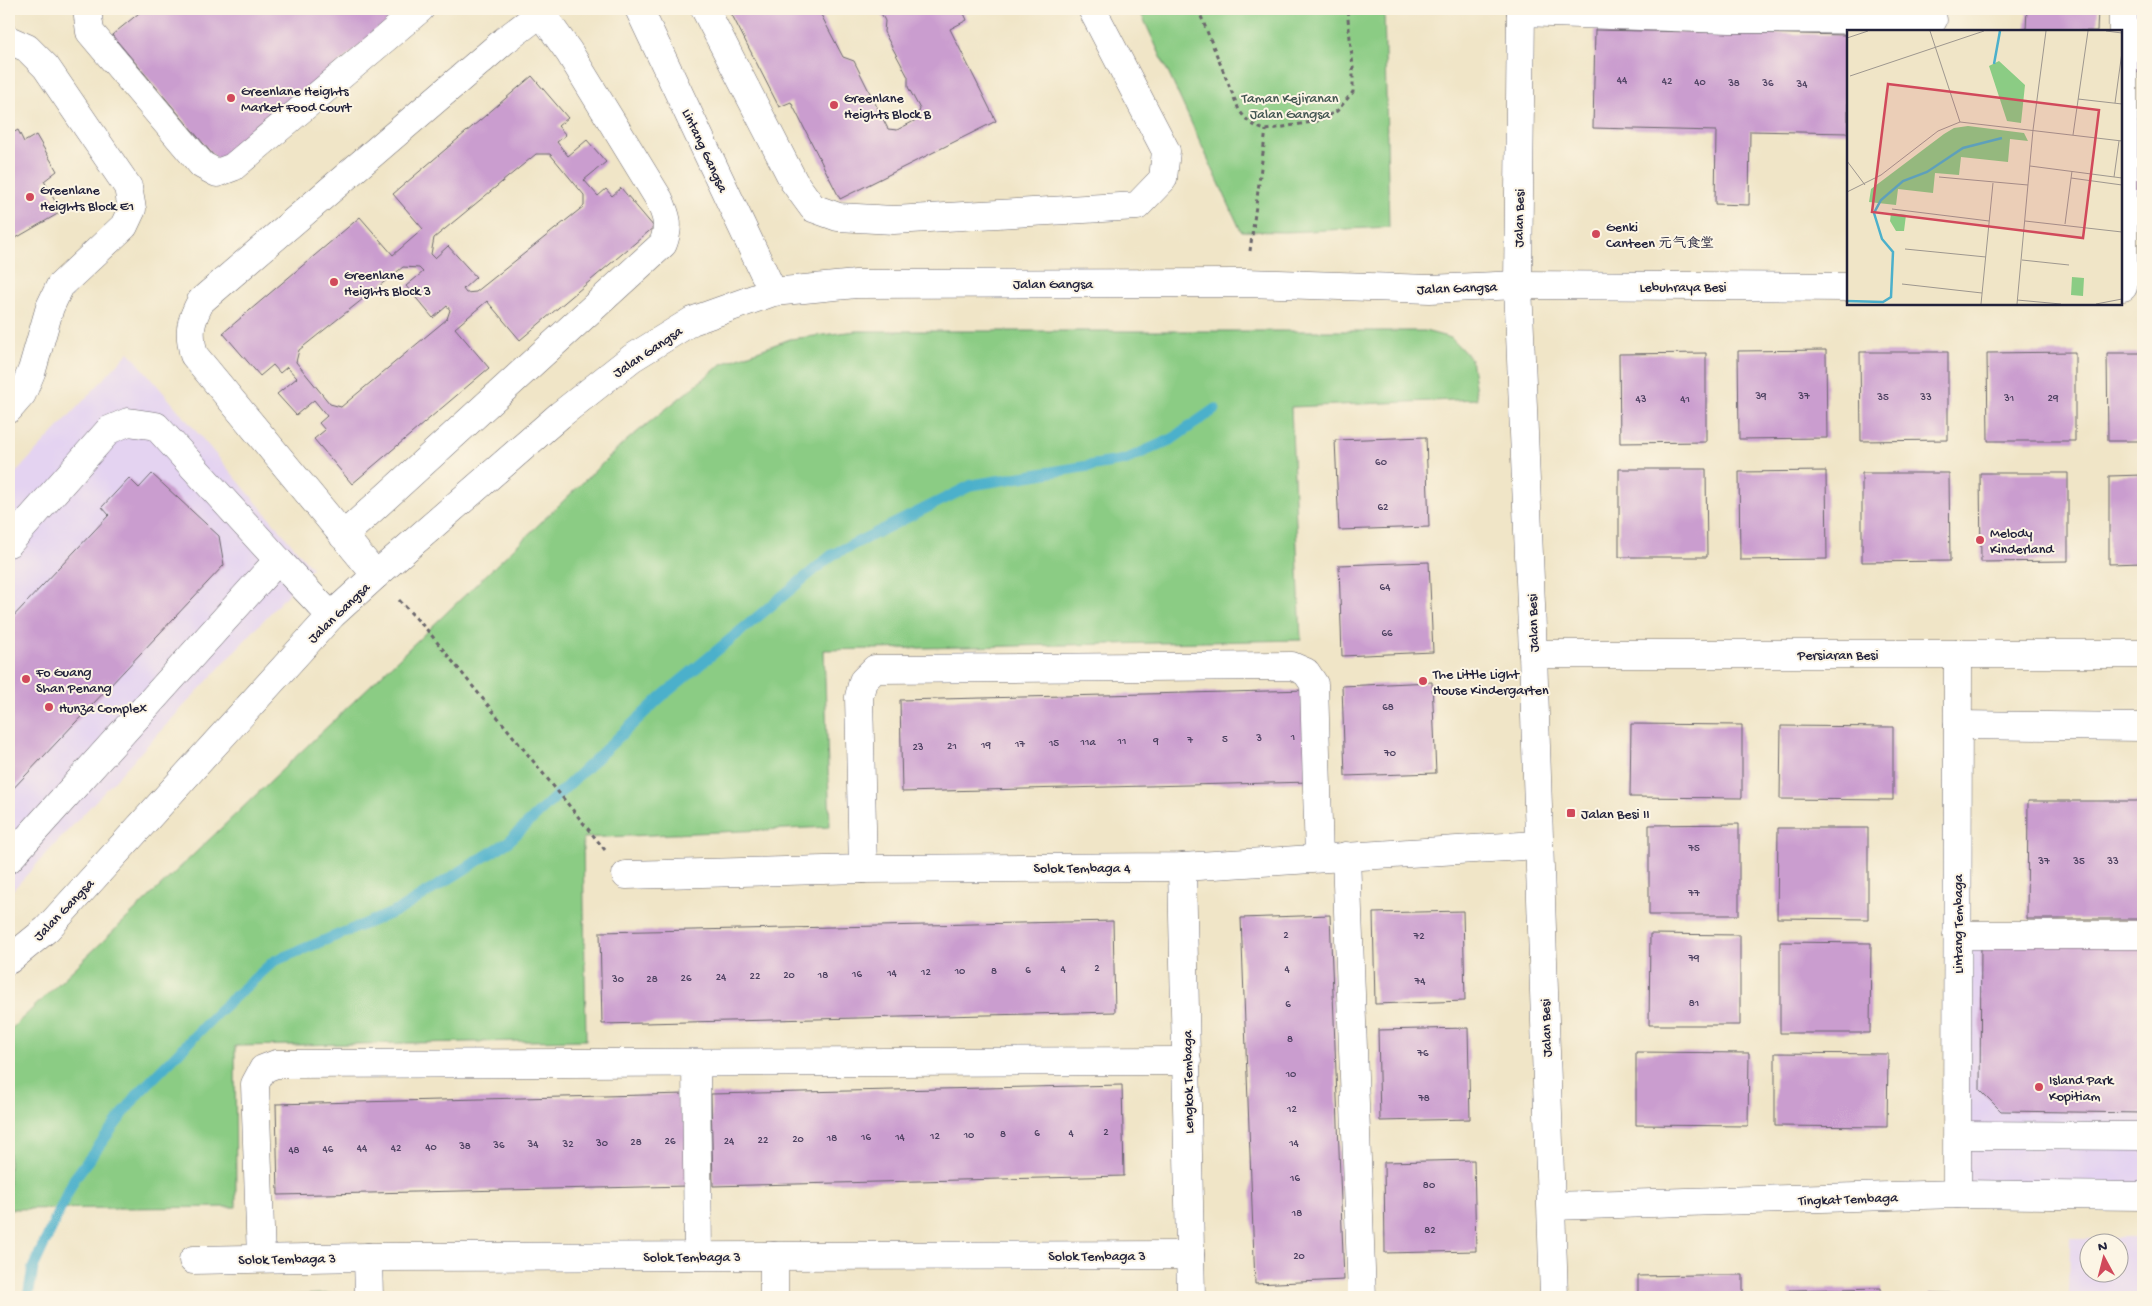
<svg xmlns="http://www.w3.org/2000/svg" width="2152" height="1306" font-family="'Gochi Hand','LXGW WenKai TC',sans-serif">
<rect width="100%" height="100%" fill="#fcf5e5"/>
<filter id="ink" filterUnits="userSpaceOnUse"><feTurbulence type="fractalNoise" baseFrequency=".02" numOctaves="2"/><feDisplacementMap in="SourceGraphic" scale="10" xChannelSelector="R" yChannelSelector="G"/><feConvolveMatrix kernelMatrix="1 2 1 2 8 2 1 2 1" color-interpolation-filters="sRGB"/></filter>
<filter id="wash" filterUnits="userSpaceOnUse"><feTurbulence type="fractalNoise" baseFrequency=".0096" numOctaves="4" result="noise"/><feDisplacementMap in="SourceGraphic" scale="20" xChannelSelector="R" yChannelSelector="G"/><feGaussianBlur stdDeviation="1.12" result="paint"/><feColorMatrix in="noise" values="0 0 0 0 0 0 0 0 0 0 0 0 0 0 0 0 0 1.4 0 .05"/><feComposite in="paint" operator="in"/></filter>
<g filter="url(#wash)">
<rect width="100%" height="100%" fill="#f0e5c7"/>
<g fill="#e4d3f1" fill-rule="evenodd">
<polygon points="129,352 312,568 9,894 9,480"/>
<polygon points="1957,935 2143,935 2143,1196 1957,1194"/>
<path d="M2070 1238H2143V1297H2069ZM2090 1244H2120V1274H2090Z"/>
</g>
<g fill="#8bcc84" stroke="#567760">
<polygon points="1139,9 1384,9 1389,227 1285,232 1241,231"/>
<polygon points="856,331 1425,331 1451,338 1471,359 1477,399 1291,407 1301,640 824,650 830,827 583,838 586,1040 235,1046 236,1207 9,1209 9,1031 626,441 722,364 790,339"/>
<polygon points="342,1293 343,1297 259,1297"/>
</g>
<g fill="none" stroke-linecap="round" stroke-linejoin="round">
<polyline stroke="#4cb0cb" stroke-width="11" points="28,1297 33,1268 74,1179 138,1094 218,1012 274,961 399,910 508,842 661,697 832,555 972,485 1125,460 1172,439 1215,409"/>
</g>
<g id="blocks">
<g fill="#ca9dcf" fill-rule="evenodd">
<polygon points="144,9 404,9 219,162 112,35"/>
<polygon points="733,9 818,9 843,57 854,61 888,129 897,130 916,120 920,109 908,87 908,77 884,32 885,21 879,9 962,9 967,20 950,29 996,121 840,199 791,102 779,107 730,11"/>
<polygon points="2027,9 2098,9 2097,31 2026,31"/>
<polygon points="2134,9 2143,9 2143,72 2135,72"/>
<polygon points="1595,30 1848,35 1848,133 1750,131 1749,205 1715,204 1716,131 1593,128"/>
<path d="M532 76 568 118 558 126 566 135 557 142 568 156 587 140 606 162 584 180 598 196 606 189 612 196 621 188 654 227 520 340 487 301 455 328 489 368 352 484 314 439 325 430 319 423 327 416 314 400 296 415 277 394 297 378 287 367 280 373 273 365 260 376 223 333 360 217 393 255 423 229 393 194ZM536 154H550L584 195V206L476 292 466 293 463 289 476 277 448 246 435 258 431 254 434 238ZM403 267 419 268 423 272 406 286 433 318 447 306 450 310 447 319 341 407 330 404 296 362 299 350Z"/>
<polygon points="2128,122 2143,122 2143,196 2129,196"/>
<polygon points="18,130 24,142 36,135 57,171 44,181 61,212 9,242 9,135"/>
<polygon points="1826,350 1827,438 1739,439 1738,351"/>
<polygon points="1860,352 1948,352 1948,440 1861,441"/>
<polygon points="2075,352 2075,441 1988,441 1987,353"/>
<polygon points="1706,353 1706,442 1620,443 1619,354"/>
<polygon points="2107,353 2143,353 2143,441 2108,441"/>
<polygon points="1426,437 1429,527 1339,530 1335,440"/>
<polygon points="1619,469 1706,469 1707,557 1619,557"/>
<polygon points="1826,471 1827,559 1740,560 1739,472"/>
<polygon points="1862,473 1949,473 1950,561 1862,562"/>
<polygon points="1980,473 2068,473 2068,561 1981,562"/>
<polygon points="152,474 219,536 224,565 9,793 9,621 109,515 102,507 129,478 139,488"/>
<polygon points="2143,475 2143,563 2109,564 2109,476"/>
<polygon points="1429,562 1433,652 1342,656 1339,565"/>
<polygon points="1432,682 1436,773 1345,776 1342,686"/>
<polygon points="1309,690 1311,782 902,792 900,700"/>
<polygon points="1631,724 1742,725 1742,798 1630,797"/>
<polygon points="1781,726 1893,727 1893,800 1780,799"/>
<polygon points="2028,801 2143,801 2143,919 2027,919"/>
<polygon points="1739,824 1739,915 1649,915 1649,825"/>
<polygon points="1778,828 1868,828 1868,919 1777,918"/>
<polygon points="1463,911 1465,1001 1375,1004 1373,913"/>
<polygon points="1330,915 1344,1280 1255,1284 1241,918"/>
<polygon points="1113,921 1115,1012 602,1024 600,932"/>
<polygon points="1650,934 1740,935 1740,1025 1649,1025"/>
<polygon points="1780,942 1871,943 1870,1033 1780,1033"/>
<polygon points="1981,942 2143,942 2143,1113 2001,1111 1980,1090"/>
<polygon points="1468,1028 1470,1119 1380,1121 1378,1030"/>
<polygon points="1636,1052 1749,1053 1748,1126 1636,1125"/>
<polygon points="1775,1053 1888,1054 1887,1127 1775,1126"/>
<polygon points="1122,1085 1124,1176 713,1186 711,1094"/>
<polygon points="686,1094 688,1186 278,1195 276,1104"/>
<polygon points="1474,1160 1476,1251 1385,1253 1384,1162"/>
<polygon points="1698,1275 1743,1275 1743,1297 1638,1297 1638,1276"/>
<polygon points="1881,1288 1881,1297 1790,1297 1789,1290"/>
<polygon points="1930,1293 2022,1294 2022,1297 1930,1297"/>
</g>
</g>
</g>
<g filter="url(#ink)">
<use href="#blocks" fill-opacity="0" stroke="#6a666c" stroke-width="1"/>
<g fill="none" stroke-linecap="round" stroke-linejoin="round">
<g stroke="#6a666c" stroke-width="29">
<g id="minor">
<polyline points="87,9 90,32 202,165 217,173 233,167 420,9"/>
<polyline points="639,9 773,292"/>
<polyline points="705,9 794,182 813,208 838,217 894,220 1137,206 1163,179 1166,151 1092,9"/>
<polyline points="1521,9 1518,285 1533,654 1554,1297"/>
<polyline points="2123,9 2123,287"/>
<polyline points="1521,12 1730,19 1933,20"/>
<polyline points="9,40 27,48 46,67 128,187 132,209 124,226 60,286 50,307 32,370 22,394 9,409"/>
<path d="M343 536 663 244C670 225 667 217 659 199L569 52 541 13 504 41 201 301C190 322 188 332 194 355L376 575"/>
<polyline points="9,543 109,430 128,422 156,426 278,560 9,859"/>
<polyline points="278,560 331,616"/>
<polyline points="1533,654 2143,654"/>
<polyline points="1958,725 2143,727"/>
<polyline points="1346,856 1362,1297"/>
<polyline points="1182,867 1191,1297"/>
<polyline points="863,869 859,697 863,681 875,669 1292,666 1306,672 1314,684 1319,858"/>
<polyline points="626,875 863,869 1182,867 1538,845"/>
<polyline points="1957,935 2143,935"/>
<polyline points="9,960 47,929 331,616 376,575 560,415 632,358 692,321 773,292 856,284 1245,283 1430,289 1518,285 1848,287"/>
<polyline points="696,1063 698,1256"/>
<polyline points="1958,1135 2143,1136"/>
<polyline points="1957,1194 1958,654"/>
<polyline points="1552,1206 1957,1194 2143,1196"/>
<polyline points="774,1256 774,1297"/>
<polyline points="368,1257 369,1297"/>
<polyline points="261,1258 255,1084 263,1069 276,1064 1187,1061"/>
<polyline points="193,1260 368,1257 1190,1255"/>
</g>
</g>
<g stroke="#6a666c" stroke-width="3" stroke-dasharray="4 4" stroke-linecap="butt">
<path d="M1198 9 1239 110C1247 121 1253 127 1266 130L1318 121 1337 111 1353 92V67L1347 9"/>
<polyline points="1250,251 1266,130"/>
<polyline points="399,600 428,631 605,850"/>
</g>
<use href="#minor" stroke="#fff" stroke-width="28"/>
</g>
</g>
<g fill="#d1495b" stroke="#fcf5e5" stroke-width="2">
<circle cx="231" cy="98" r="5"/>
<circle cx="834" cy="105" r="5"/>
<circle cx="30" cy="197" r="5"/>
<circle cx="1596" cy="234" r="5"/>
<circle cx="334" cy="282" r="5"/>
<circle cx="1980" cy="540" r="5"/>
<circle cx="26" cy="679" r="5"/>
<circle cx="1423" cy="681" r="5"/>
<circle cx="49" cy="707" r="5"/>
<rect x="1566" y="808" width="10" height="10" rx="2.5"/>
<circle cx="2039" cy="1087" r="5"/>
</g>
<g text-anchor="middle" stroke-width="4" stroke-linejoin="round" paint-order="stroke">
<g font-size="11" fill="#4c4160">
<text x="1622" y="83">44</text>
<text x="1667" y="84">42</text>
<text x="1700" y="85">40</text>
<text x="1734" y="86">38</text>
<text x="1768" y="86">36</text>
<text x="1802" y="87">34</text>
<text x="1761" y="399">39</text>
<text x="1804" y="399">37</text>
<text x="1883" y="400">35</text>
<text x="1926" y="400">33</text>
<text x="2009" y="401">31</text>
<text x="2053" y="401">29</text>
<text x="1641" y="402">43</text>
<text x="1685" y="402">41</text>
<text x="1381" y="465">60</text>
<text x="1383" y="510">62</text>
<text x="1385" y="590">64</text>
<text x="1387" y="636">66</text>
<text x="1388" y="710">68</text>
<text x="1293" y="740">1</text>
<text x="1259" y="741">3</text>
<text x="1225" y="742">5</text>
<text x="1190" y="743">7</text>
<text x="1122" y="744">11</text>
<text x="1156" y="744">9</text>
<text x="1088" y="745">11a</text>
<text x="1054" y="746">15</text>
<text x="1020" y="747">17</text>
<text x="986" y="748">19</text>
<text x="952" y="749">21</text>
<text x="918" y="750">23</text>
<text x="1390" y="756">70</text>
<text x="1694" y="851">75</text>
<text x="2044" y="864">37</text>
<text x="2079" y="864">35</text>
<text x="2113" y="864">33</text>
<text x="1694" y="896">77</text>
<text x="1286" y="938">2</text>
<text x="1419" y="939">72</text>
<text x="1694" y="961">79</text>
<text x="1097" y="971">2</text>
<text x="1063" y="972">4</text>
<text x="1287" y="972">4</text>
<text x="1028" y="973">6</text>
<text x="960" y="974">10</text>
<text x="994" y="974">8</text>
<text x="926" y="975">12</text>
<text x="892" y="976">14</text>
<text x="857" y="977">16</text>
<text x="789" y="978">20</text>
<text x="823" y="978">18</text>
<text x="755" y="979">22</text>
<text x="721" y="980">24</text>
<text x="686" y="981">26</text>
<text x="618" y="982">30</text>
<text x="652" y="982">28</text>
<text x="1420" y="984">74</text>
<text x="1694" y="1006">81</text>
<text x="1288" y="1007">6</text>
<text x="1290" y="1042">8</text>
<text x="1423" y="1056">76</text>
<text x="1291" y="1077">10</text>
<text x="1424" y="1101">78</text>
<text x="1292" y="1112">12</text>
<text x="1106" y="1135">2</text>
<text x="1037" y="1136">6</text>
<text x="1071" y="1136">4</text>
<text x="1003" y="1137">8</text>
<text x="969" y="1138">10</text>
<text x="935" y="1139">12</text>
<text x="866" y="1140">16</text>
<text x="900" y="1140">14</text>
<text x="832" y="1141">18</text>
<text x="798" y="1142">20</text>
<text x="763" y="1143">22</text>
<text x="670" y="1144">26</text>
<text x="729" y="1144">24</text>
<text x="636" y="1145">28</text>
<text x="602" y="1146">30</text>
<text x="1294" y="1146">14</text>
<text x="533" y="1147">34</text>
<text x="568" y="1147">32</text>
<text x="499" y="1148">36</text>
<text x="465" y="1149">38</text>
<text x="431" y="1150">40</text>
<text x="362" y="1151">44</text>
<text x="396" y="1151">42</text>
<text x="328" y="1152">46</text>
<text x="294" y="1153">48</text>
<text x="1295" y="1181">16</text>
<text x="1429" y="1188">80</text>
<text x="1297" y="1216">18</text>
<text x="1430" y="1233">82</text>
<text x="1299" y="1259">20</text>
</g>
<g font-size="14" fill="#22223b" stroke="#fcf5e5" text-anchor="start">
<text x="241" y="95">Greenlane Heights<tspan x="241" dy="16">Market Food Court</tspan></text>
<text x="844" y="102">Greenlane<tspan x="844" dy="16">Heights Block B</tspan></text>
<text x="40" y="194">Greenlane<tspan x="40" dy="16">Heights Block E1</tspan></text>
<text x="1606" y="231">Genki<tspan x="1606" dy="16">Canteen 元气食堂</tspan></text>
<text x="344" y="279">Greenlane<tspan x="344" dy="16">Heights Block 3</tspan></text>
<text x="1990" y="537">Melody<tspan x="1990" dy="16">Kinderland</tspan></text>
<text x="36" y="676">Fo Guang<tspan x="36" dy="16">Shan Penang</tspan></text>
<text x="1433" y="678">The Little Light<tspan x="1433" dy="16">House Kindergarten</tspan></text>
<text x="59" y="712">Hunza Complex</text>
<text x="1581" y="818">Jalan Besi II</text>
<text x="2049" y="1084">Island Park<tspan x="2049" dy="16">Kopitiam</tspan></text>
</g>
<g font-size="14" fill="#425551" stroke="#fcf5e5">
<text x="1290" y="102">Taman Kejiranan<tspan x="1290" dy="16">Jalan Gangsa</tspan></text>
</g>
<g font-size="14" fill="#22223b" stroke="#fcf5e5">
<text transform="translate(706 150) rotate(65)" y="5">Lintang Gangsa</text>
<text transform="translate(1518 218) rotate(-89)" y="5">Jalan Besi</text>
<text x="1053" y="288">Jalan Gangsa</text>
<text x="1683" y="291">Lebuhraya Besi</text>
<text transform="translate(1457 287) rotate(-2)" y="5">Jalan Gangsa</text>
<text transform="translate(647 351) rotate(-34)" y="5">Jalan Gangsa</text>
<text transform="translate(338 612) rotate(-44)" y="5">Jalan Gangsa</text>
<text transform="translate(1532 623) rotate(-92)" y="5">Jalan Besi</text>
<text x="1838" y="659">Persiaran Besi</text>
<text x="1082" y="872">Solok Tembaga 4</text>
<text transform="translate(63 909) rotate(-46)" y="5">Jalan Gangsa</text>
<text transform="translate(1957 924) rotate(-90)" y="5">Lintang Tembaga</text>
<text transform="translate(1545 1028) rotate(-92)" y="5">Jalan Besi</text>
<text transform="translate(1187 1082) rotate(-91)" y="5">Lengkok Tembaga</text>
<text transform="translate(1848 1198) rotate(-2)" y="5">Tingkat Tembaga</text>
<text x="1097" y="1260">Solok Tembaga 3</text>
<text x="692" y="1261">Solok Tembaga 3</text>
<text transform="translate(287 1258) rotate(-1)" y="5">Solok Tembaga 3</text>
</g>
</g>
<g transform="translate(1847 30)">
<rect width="275" height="275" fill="#f0e5c7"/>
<path d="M152 31 178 55 174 93 160 91 142 36ZM121 96 177 103 181 111 163 109 161 132 114 127 112 145 88 143 86 163 51 159 49 175 22 172 24 159 97 104 107 98ZM44 183 59 185 57 201H49L43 191ZM225 247 237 248 236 266 224 265Z" fill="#8bcc84"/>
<path fill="none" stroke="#4cb0cb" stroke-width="2.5" d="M147 34 153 1M0 271 36 272 44 267 46 222 35 209 27 183 34 170 56 151 80 142 116 118 155 108"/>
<path fill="none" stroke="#9e978f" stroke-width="1" d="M83 1 113 92M259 1 275 3M0 8 21 1M3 46 137 1M231 69 275 74M268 73 275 22M226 105 241 1M0 131 18 155M183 136 275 148M92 147 181 155M267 147 272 111M224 148 275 155M0 162 34 145 91 101 113 92 275 111M45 179 142 191M178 191 275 202M218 194 225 141M58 219 139 227M175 230 222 235M55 254 135 263M170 270 214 274M134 274 146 153M170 274 186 100 199 1M249 274 275 269"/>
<path fill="#d1495b" fill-opacity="0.15" stroke="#d1495b" stroke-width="2.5" d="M41 54 252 80 236 208 25 182Z"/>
<rect width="275" height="275" fill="none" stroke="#22223b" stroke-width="2.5"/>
</g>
<rect width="2152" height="1306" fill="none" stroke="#fcf5e5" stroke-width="30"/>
<g transform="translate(2104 1258) rotate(353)"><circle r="24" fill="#fcf5e5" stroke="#a5a1a1"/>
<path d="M0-4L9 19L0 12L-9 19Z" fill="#d1495b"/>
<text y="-8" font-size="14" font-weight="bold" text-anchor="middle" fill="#22223b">N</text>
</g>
</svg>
